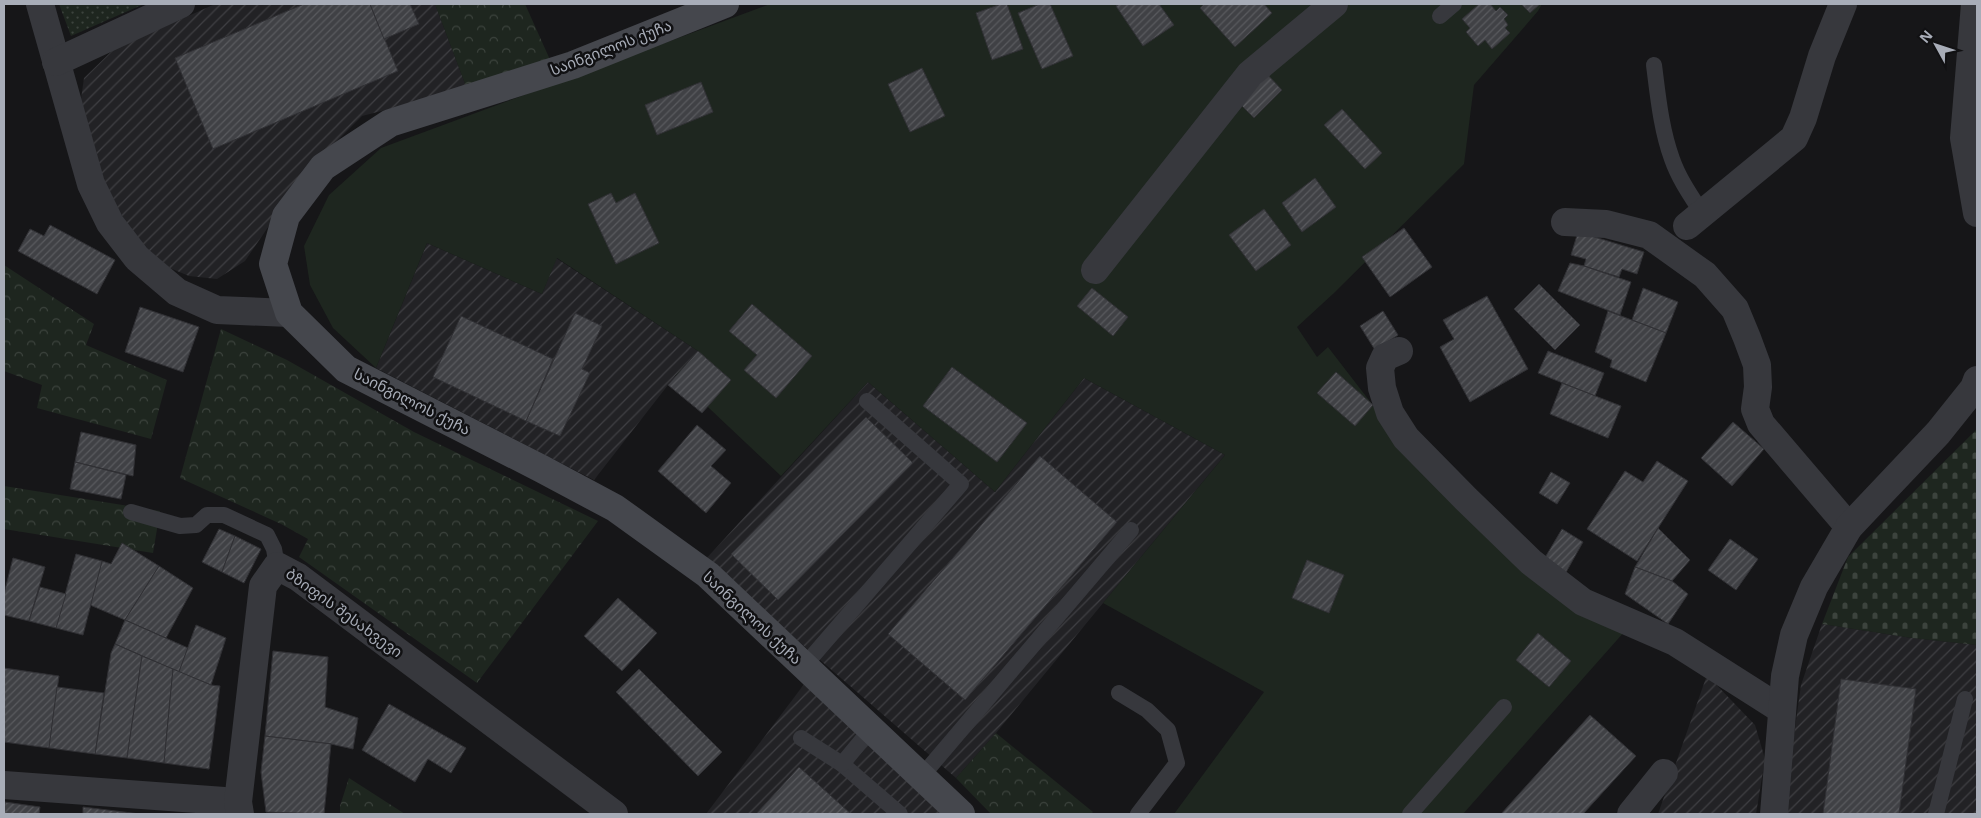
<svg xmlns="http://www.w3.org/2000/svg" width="1981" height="818" font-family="'Noto Sans','Noto Sans Georgian',sans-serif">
<defs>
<pattern id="industrial-furrows" width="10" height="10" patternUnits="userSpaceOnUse" patternTransform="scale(1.25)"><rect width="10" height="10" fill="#222225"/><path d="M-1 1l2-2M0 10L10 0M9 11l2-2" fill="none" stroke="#3f3f43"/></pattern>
<pattern id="grass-dots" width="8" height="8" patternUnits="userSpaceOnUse" patternTransform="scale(1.25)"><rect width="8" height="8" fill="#1e261f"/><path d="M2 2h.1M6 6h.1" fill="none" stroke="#3c433d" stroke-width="1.8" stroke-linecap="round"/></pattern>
<pattern id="forest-crowns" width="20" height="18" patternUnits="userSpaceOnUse" patternTransform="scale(1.25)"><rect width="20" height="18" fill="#1e261f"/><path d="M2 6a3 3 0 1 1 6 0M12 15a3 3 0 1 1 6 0" fill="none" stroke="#3c433d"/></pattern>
<pattern id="cemetery-stones" width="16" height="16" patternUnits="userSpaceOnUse" patternTransform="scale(1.25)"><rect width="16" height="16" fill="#1e261f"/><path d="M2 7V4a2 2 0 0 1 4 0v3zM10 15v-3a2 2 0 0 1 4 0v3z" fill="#3c433d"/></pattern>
<pattern id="building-hatch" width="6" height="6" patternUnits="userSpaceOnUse" patternTransform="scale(1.25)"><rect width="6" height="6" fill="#404145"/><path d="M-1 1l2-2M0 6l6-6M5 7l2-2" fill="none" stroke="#595a5e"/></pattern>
</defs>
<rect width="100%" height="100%" fill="#161618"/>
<g fill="url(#industrial-furrows)">
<polygon points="215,4 435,4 467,89 362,116 305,173 245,261 217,279 189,276 165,266 141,247 107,191 81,99 84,78 113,50"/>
<polygon points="427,243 542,294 556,258 698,351 675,376 594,480 376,368"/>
<polygon points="1084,378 1225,455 996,733 956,778 705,560 868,382 995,492"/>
<polygon points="1822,624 1912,638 1977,645 1977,814 1783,814 1801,685"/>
<polygon points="1707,675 1755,725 1765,759 1756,814 1658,814"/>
<polygon points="805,683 941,814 706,814"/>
</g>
<polygon fill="url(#grass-dots)" points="59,4 144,4 71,36"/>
<g fill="url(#forest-crowns)">
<polygon points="435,4 525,4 551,62 467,89"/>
<polygon points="4,265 94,324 86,345 167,380 151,439 37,408 42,385 4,371"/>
<polygon points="221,329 287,360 414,432 598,521 477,683 299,557 308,539 281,524 180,478"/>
<polygon points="4,486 160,511 153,553 4,529"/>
<polygon points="996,733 1093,812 1091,814 991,814 956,778"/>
<polygon points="349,778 405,814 340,814 340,806"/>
</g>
<polygon fill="url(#cemetery-stones)" points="1977,429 1977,645 1912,638 1822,624 1848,557"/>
<polygon fill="#1e261f" points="770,4 1542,4 1538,11 1474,85 1464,164 1334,293 1297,327 1317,357 1328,347 1382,417 1625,631 1463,814 1174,814 1264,692 1103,603 1225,455 1084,378 995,492 868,382 781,476 675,376 698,351 557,258 542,294 427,243 376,368 333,328 310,285 304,246 329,195 381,148"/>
<g fill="url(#building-hatch)" stroke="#303034">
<polygon points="304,4 370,4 398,71 213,149 175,58"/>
<polygon points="370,4 410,4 419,24 384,39"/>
<polygon points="1001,4 1007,4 1023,49 992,60 976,13"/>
<polygon points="1040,4 1050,4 1073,56 1042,69 1018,13"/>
<polygon points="1119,4 1159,4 1174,25 1143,46 1116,6"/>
<polygon points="1204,4 1264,4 1272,13 1235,47 1200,8"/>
<polygon points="1479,4 1490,4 1496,11 1500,7 1508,15 1504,19 1508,25 1505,28 1510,33 1492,49 1485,40 1478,46 1466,32 1470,28 1462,19"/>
<polygon points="1521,4 1540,4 1530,13"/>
<polygon points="922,68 945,116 910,132 888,84"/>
<polygon points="1265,72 1282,90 1254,118 1237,101"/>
<polygon points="701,82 713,112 657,135 645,105"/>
<polygon points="1342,109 1382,153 1365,169 1324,125"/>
<polygon points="1315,178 1336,207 1302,232 1282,203"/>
<polygon points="611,193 616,203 635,193 659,243 616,264 588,204"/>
<polygon points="1264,209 1291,245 1256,271 1229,235"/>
<polygon points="50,225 115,260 97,294 18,251 30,229 44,236"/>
<polygon points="1404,228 1432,267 1390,297 1362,257"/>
<polygon points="1578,232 1644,252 1637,274 1622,269 1619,277 1584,266 1586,259 1571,255"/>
<polygon points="1570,263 1584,266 1631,282 1620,315 1558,291"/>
<polygon points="1539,284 1580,325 1555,350 1514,309"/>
<polygon points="1092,288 1128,317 1113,336 1077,306"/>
<polygon points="1643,288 1678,302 1666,333 1632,320"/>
<polygon points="1487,296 1528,369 1470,402 1440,347 1454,339 1443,320"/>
<polygon points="752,304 812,356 776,398 744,370 757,355 729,331"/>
<polygon points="140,307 199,327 183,372 125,352"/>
<polygon points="1383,311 1398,335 1375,350 1360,326"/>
<polygon points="1608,311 1666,333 1646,382 1610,367 1612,360 1595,352"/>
<polygon points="575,313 602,326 582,369 590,373 560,436 526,421"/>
<polygon points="461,316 553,359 526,421 433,377"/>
<polygon points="698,351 731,380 702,413 668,385"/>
<polygon points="1548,351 1604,373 1595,396 1538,373"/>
<polygon points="952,367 1027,423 997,462 923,406"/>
<polygon points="1336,372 1373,405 1355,426 1317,393"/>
<polygon points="1562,383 1621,406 1608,438 1550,414"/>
<polygon points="866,417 913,463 778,600 731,554"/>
<polygon points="1733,422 1764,449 1732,486 1701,458"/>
<polygon points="697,425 726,450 711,466 731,483 706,513 658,471"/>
<polygon points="81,432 136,445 133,476 75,462"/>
<polygon points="1040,456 1117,522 965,700 888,634"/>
<polygon points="1657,461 1688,481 1637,561 1587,529 1625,471 1643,482"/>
<polygon points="75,462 126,475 121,499 70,489"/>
<polygon points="1551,472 1570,483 1557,504 1539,493"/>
<polygon points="1658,528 1690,560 1672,581 1635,567"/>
<polygon points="219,529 235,536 222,572 202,562"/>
<polygon points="1562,529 1583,542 1565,574 1543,561"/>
<polygon points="235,536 261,549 244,583 222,572"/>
<polygon points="1730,539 1758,559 1736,590 1708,570"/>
<polygon points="122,543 159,566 125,620 90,605 102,561 111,564"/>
<polygon points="76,554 102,561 83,635 56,628"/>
<polygon points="13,558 45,567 29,621 4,615 4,594"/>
<polygon points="1307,560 1344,575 1329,613 1292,598"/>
<polygon points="159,566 193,588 166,638 125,620"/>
<polygon points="1635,567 1672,581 1688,594 1668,624 1625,594"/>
<polygon points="40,587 66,594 56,628 29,621"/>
<polygon points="618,598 657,633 622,671 584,636"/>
<polygon points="125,620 188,648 179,672 115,644"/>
<polygon points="196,625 226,638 211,685 179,672"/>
<polygon points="1538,633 1571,661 1549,687 1516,660"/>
<polygon points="115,644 142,656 127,758 95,754 111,653"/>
<polygon points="273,651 328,657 325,707 358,718 353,749 331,744 265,736"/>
<polygon points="142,656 173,669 164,763 127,758"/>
<polygon points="4,668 59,676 49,748 4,742"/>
<polygon points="173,669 211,685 220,686 209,769 164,763"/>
<polygon points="639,669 722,752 698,776 616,692"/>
<polygon points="1841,679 1916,689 1899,814 1823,814"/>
<polygon points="57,687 104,693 95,754 49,748"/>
<polygon points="389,704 466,748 451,773 428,759 415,782 362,750"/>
<polygon points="1590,715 1636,756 1583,814 1501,814"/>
<polygon points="265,736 331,744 324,814 266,812 261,772"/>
<polygon points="799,767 851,814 756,814"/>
<polygon points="5,802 40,807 39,814 4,814"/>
<polygon points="83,807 140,814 83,814"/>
</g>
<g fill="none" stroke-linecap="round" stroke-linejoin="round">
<g stroke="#37383d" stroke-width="16">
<polyline points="1440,16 1454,4"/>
<path d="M1654 65C1658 96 1661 129 1672 159 1679 179 1691 196 1702 213"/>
<polyline points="131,512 180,526 196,525 207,515 224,515 267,535 274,549 277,566"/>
<polyline points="804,666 961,484 867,401"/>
<polyline points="1119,693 1147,710 1168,730 1177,763 1138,814"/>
<polyline points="801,738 842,764 900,814"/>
<polyline points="842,764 871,729"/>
<polyline points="921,777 1131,530"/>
<polyline points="1410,814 1504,707"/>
<polyline points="1936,814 1965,699"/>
</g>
<g stroke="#37383d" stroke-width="28">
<polyline points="40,4 91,184 110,223 137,258 177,292 217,310 289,313"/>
<polyline points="1975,4 1964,138 1977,213"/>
<polyline points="56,62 181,4"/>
<polyline points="1565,222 1606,224 1649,235 1705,275 1735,309 1747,338 1757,365 1758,387 1755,409 1761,424 1849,527"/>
<polyline points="1687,226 1794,138 1803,118 1822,56 1843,4"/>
<polyline points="1095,270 1250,74 1334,4"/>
<polyline points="1399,351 1385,357 1380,368 1382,388 1390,413 1406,438 1466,499 1531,562 1583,602 1675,642 1782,710"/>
<polyline points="4,785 238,802"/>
<polyline points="240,814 238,802 263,586 277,566 298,577 614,814"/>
<polyline points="1631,814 1664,773"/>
<polyline points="1774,814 1785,676 1794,635 1814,587 1849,527 1938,433 1974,388 1977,380"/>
</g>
<polyline stroke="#45474d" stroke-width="28" points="725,4 573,65 390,123 323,167 286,216 273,264 289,313 346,369 542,469 615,508 708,575 961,814"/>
</g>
<g text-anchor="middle" stroke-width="5" stroke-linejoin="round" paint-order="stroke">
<g font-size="15" fill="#a8adb8" stroke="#111113">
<text transform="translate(611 48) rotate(-21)" y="5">საინგილოს ქუჩა</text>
<text transform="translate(412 402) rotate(27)" y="5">საინგილოს ქუჩა</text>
<text transform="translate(344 613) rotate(36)" y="5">ბზიფის შესახვევი</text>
<text transform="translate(752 618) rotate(43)" y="5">საინგილოს ქუჩა</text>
</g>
</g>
<rect width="1981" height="818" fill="none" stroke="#a8adb8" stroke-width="10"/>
<g transform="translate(1936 45) rotate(310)" stroke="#111113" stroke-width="4" paint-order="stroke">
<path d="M0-4L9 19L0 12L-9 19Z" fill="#a8adb8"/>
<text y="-8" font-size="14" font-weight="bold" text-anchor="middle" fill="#a8adb8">N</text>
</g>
</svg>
